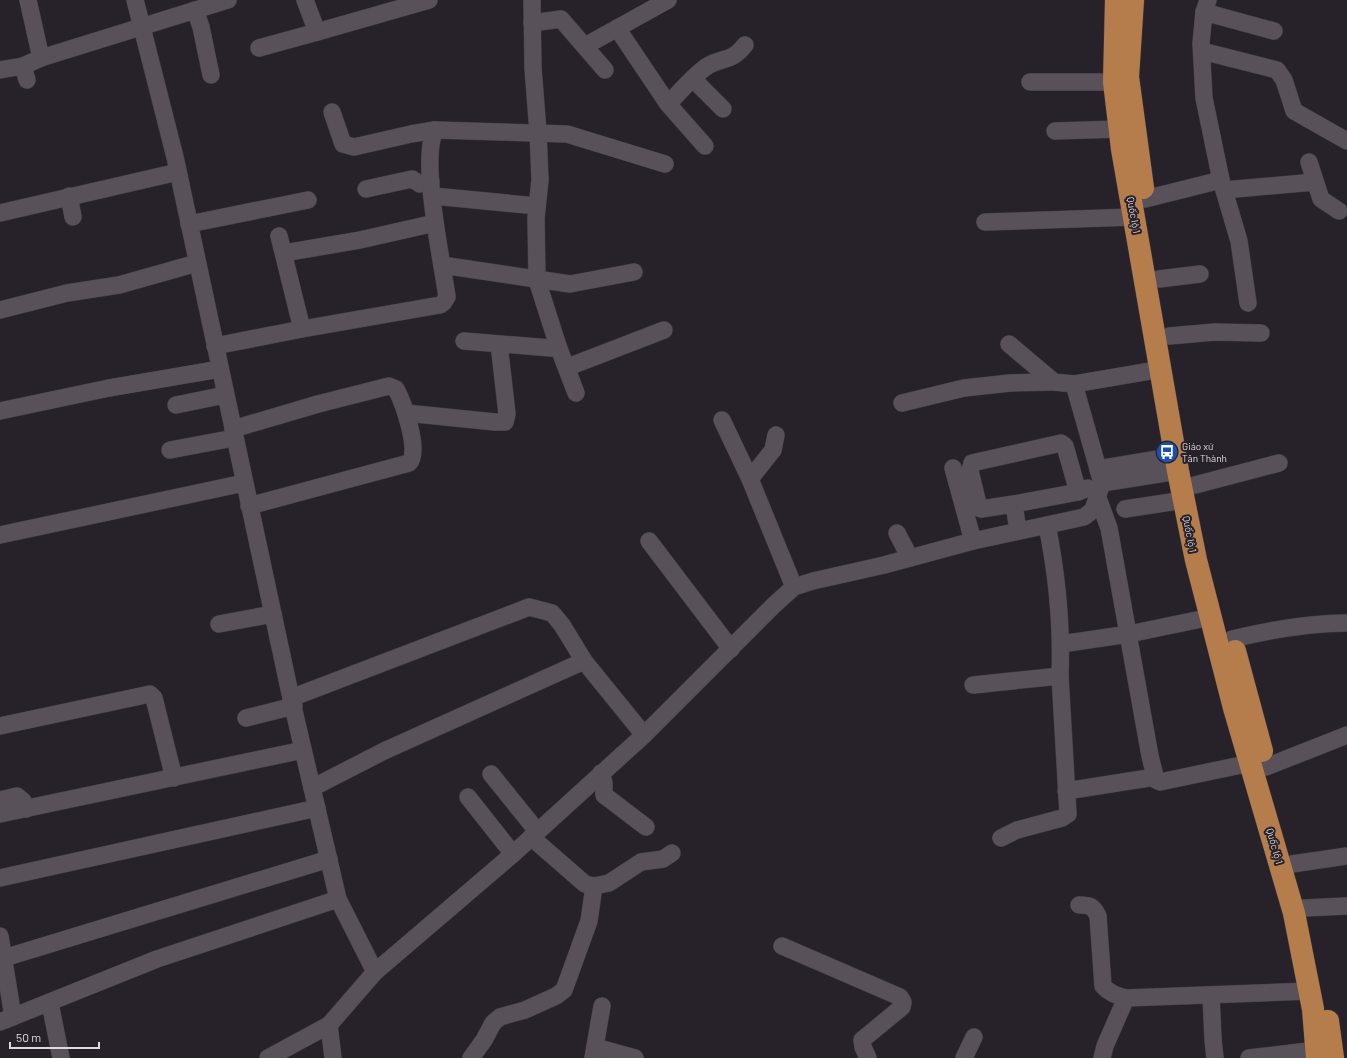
<svg xmlns="http://www.w3.org/2000/svg" width="1347" height="1058" font-family="Barlow,sans-serif">
<rect width="100%" height="100%" fill="#272129"/>
<g fill="none" stroke-linecap="round" stroke-linejoin="round">
<g stroke="#413c43" stroke-width="18">
<g id="minor">
<polyline points="28,0 41,58 228,0"/>
<polyline points="135,0 175,157 291,698 338,899 375,972"/>
<polyline points="305,0 317,32 429,0"/>
<polyline points="532,0 533,68 538,132 540,180 536,218 537,280 558,346 576,393"/>
<polyline points="1208,0 1204,12 1201,43 1204,98 1221,180 1239,241 1248,303"/>
<polyline points="195,10 201,27 211,75"/>
<polyline points="1204,12 1274,31"/>
<polyline points="532,23 561,19 605,70"/>
<polyline points="617,28 668,104 705,146"/>
<polyline points="585,46 668,0"/>
<polyline points="259,48 317,32"/>
<polyline points="1202,51 1277,70 1284,80 1294,111 1347,141"/>
<polyline points="23,66 27,80"/>
<polyline points="0,70 23,66 41,58"/>
<polyline points="693,79 723,109"/>
<polyline points="1030,82 1114,82"/>
<path d="M668 104C680 92 692 77 706 67 722 56 730 64 745 45"/>
<polyline points="332,112 343,144 354,147 411,134 435,130"/>
<polyline points="1055,131 1119,129"/>
<polyline points="1309,162 1321,199 1339,211"/>
<polyline points="366,189 412,179 420,184 431,182"/>
<polyline points="1224,190 1315,182"/>
<polyline points="69,196 73,217"/>
<polyline points="433,196 537,206"/>
<polyline points="1145,199 1221,180"/>
<polyline points="0,213 178,172"/>
<polyline points="985,222 1134,217"/>
<polyline points="189,224 308,200"/>
<path d="M279 236 302 329 440 305 443 303 447 297C442 260 420 161 435 130L567 134 665 164"/>
<polyline points="284,253 360,240 435,223"/>
<polyline points="442,265 570,284 634,272"/>
<polyline points="1159,279 1200,274"/>
<polyline points="0,310 67,293 119,285 197,263"/>
<polyline points="1169,336 1215,332 1261,333"/>
<polyline points="464,341 551,348 558,346"/>
<polyline points="1009,344 1054,382 1074,384 1162,369"/>
<polyline points="215,346 302,329"/>
<polyline points="568,367 664,330"/>
<polyline points="1074,384 1102,483 1178,471"/>
<polyline points="902,403 964,388 1010,383 1054,382"/>
<polyline points="176,405 225,395"/>
<polyline points="0,411 109,388 220,369"/>
<polyline points="406,413 495,422 505,422 507,414 499,344"/>
<polyline points="722,420 750,479"/>
<path d="M233 429 318 404 389 386 396 389C403 402 421 452 409 463L249 506"/>
<polyline points="776,435 773,450 750,479 794,587"/>
<polyline points="170,450 234,438"/>
<polyline points="953,468 973,541"/>
<polyline points="1098,469 1176,456"/>
<polyline points="1195,485 1279,463"/>
<polyline points="1098,498 1109,528 1150,756 1156,780 1160,782 1251,763"/>
<polyline points="1014,504 981,509 979,508 970,471 972,463 1061,443 1065,446 1078,492"/>
<polyline points="1125,509 1184,500"/>
<polyline points="1018,531 1014,504 1078,492 1088,488"/>
<polyline points="897,533 910,558"/>
<polyline points="0,535 244,483"/>
<polyline points="649,541 731,649"/>
<polyline points="219,624 273,614"/>
<path d="M1232 639C1270 630 1308 623 1347 623"/>
<polyline points="1061,644 1129,634 1211,617"/>
<path d="M973 685 1060 676C1062 625 1057 575 1047 525"/>
<polyline points="291,698 529,607 552,613 562,625 584,661 644,735"/>
<polyline points="246,718 294,706"/>
<polyline points="0,726 150,694 154,698 174,778"/>
<polyline points="1266,767 1347,735"/>
<polyline points="601,773 604,783 604,795 646,827"/>
<polyline points="491,774 537,831"/>
<polyline points="312,788 384,751 584,661"/>
<polyline points="1066,791 1155,777"/>
<polyline points="468,797 513,854"/>
<polyline points="0,800 17,796 23,801 26,809"/>
<polyline points="0,814 303,750"/>
<polyline points="531,837 585,884 594,886 609,883 641,862 663,859 672,853"/>
<polyline points="1001,838 1017,830 1062,818 1068,814 1060,676"/>
<polyline points="1292,864 1347,856"/>
<polyline points="0,878 317,808"/>
<path d="M1079 905C1090 905 1093 906 1098 916L1103 986C1109 993 1117 996 1126 998L1310 991"/>
<polyline points="1304,908 1347,906"/>
<polyline points="0,936 13,1017"/>
<polyline points="782,946 900,997 903,1002 902,1007 862,1040 863,1047 868,1058"/>
<polyline points="4,958 329,859"/>
<polyline points="1211,995 1213,1039 1215,1058"/>
<polyline points="50,1003 61,1058"/>
<polyline points="0,1022 157,959 338,899"/>
<polyline points="329,1025 333,1058"/>
<polyline points="595,1047 635,1058"/>
<polyline points="268,1058 329,1025 375,972 513,854 644,735 774,605 794,587 813,581 884,565 973,541 1084,517 1093,510 1102,483"/>
<polyline points="471,1058 484,1040 493,1023 500,1017 525,1010 556,996 564,990 589,921 594,886"/>
<polyline points="593,1058 602,1006"/>
<polyline points="964,1058 974,1037"/>
<polyline points="1102,1058 1105,1046 1126,998"/>
<polyline points="1249,1058 1316,1050"/>
</g>
</g>
<g stroke="#413c43" stroke-width="23">
<g id="highway">
<polyline points="1116,0 1114,82 1122,149 1178,471 1196,560 1234,708 1294,913 1313,1009 1317,1058"/>
<polyline points="1133,0 1128,77 1143,188"/>
<polyline points="1235,651 1262,751"/>
<polyline points="1328,1021 1333,1058"/>
</g>
</g>
<use href="#minor" stroke="#58515a" stroke-width="17"/>
<use href="#highway" stroke="#b57d4b" stroke-width="22"/>
</g>
<defs>
<g id="bus-disc" transform="scale(1.15)"><circle r="9.5" fill="#1a4fb4" stroke="#272129"/><path d="M-5-6H5V4H4V6H2V4H-2V6H-4V4H-5ZM-3.5-4V0h7V-4ZM-3.5 1.2v1.5H-2V1.2ZM2 1.2v1.5H3.5V1.2Z" fill="#fff"/></g>
</defs>
<g fill-rule="evenodd">
<use href="#bus-disc" x="1167" y="452"/>
</g>
<g text-anchor="middle" stroke-width="4" stroke-linejoin="round" paint-order="stroke">
<g font-size="10" fill="#ddd9de" stroke="#272129">
<text transform="translate(1134 215) rotate(80)" y="4">Quốc lộ 1</text>
<text transform="translate(1190 534) rotate(79)" y="4">Quốc lộ 1</text>
<text transform="translate(1275 846) rotate(74)" y="4">Quốc lộ 1</text>
</g>
<g font-size="10" fill="#ddd9de" stroke="#272129" text-anchor="start">
<text x="1182" y="450">Giáo xứ<tspan x="1182" dy="12">Tân Thành</tspan></text>
</g>
</g>
<path d="M10 1042v6h89v-6" fill="none" stroke="#ddd9de" stroke-width="2"/>
<text x="16" y="1042" font-size="12" fill="#ddd9de" stroke="#272129" stroke-width="3" paint-order="stroke">50 m</text>
</svg>
